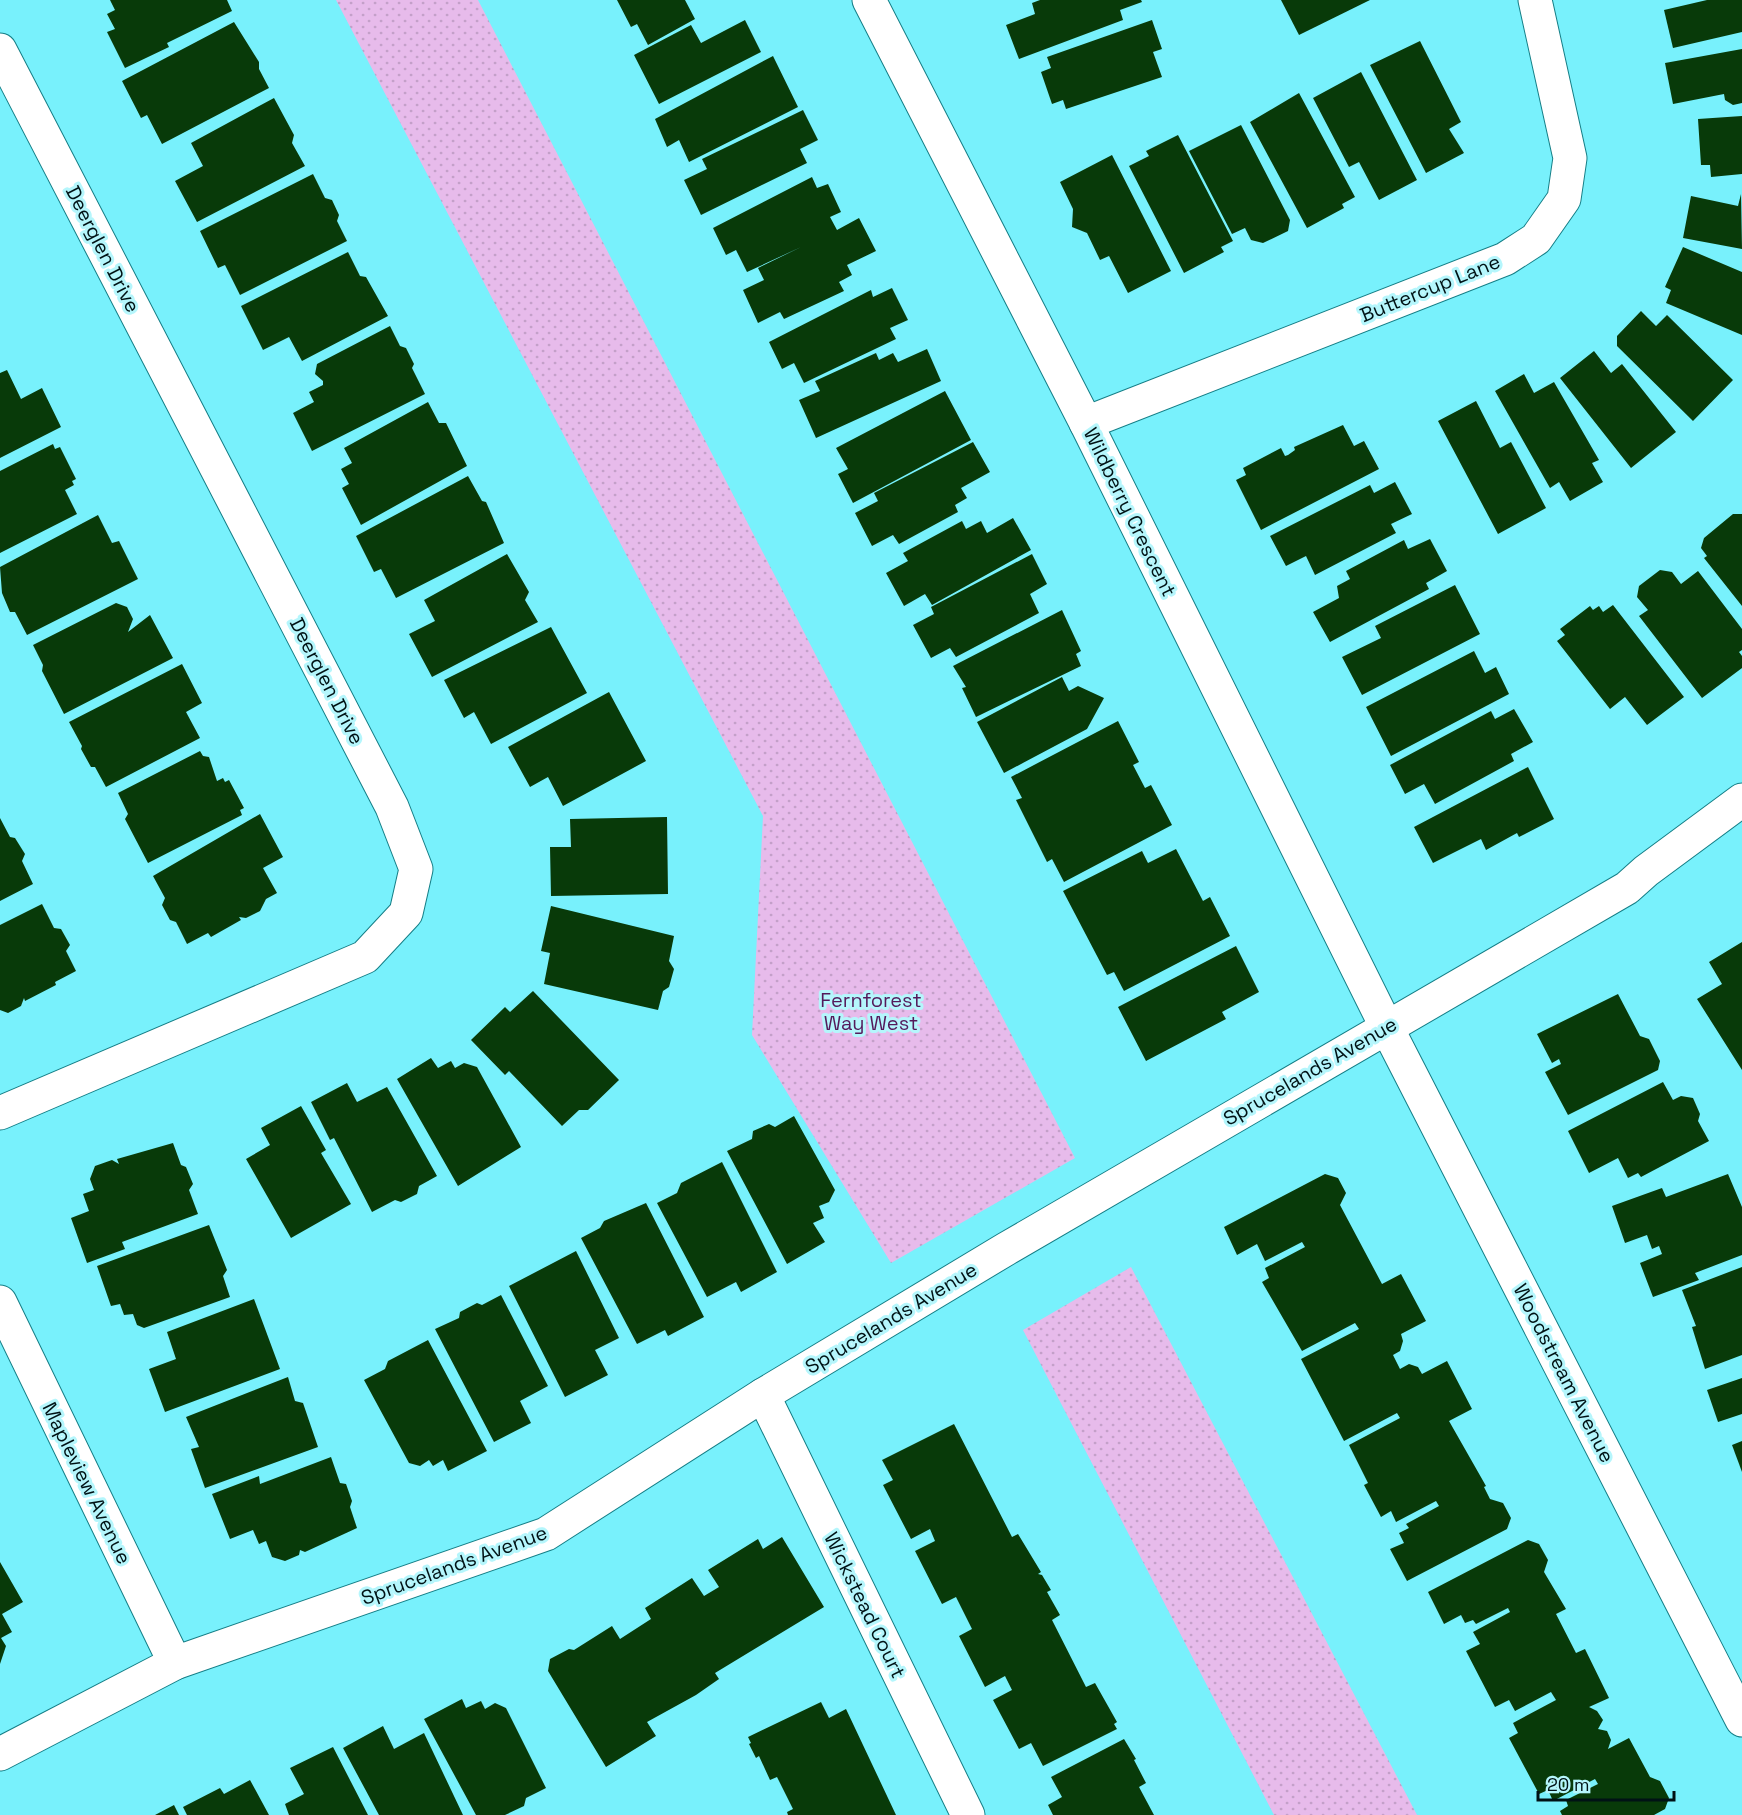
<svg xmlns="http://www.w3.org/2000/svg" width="1742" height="1815" font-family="'Space Grotesk',sans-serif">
<defs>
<pattern id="park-dots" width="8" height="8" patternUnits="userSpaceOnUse" patternTransform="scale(1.5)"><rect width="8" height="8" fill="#e7bbeb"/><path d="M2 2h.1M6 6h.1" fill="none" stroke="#c4a0c9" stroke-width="1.8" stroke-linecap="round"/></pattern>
</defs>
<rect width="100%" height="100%" fill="#78f1fc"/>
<g fill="url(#park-dots)">
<polygon points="336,0 478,0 1075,1158 891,1263 752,1035 763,816"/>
<polygon points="1131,1267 1417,1815 1274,1815 1023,1330"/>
</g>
<g fill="#083a09">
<polygon points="110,0 227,0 232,11 167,43 169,47 125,68 107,32 115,29 107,14 115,10"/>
<polygon points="617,0 685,0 695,19 648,45 637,24 631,27"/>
<polygon points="1040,0 1141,0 1142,2 1120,10 1123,20 1019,59 1006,25 1035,14 1032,3"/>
<polygon points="1281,0 1370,0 1299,35"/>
<polygon points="1707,0 1742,0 1742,32 1673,48 1664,10"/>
<polygon points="745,20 761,52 659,104 634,55 691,25 701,43"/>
<polygon points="1152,20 1162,49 1153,52 1162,77 1066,109 1063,100 1052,104 1041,72 1051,68 1047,57"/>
<polygon points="234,22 259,62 259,69 269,88 162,144 147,115 141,118 122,81"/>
<polygon points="1420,41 1461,122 1449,129 1464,153 1426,173 1370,65"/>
<polygon points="1742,49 1742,103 1733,105 1725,100 1724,94 1673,104 1665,63"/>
<polygon points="773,56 798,107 689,162 679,140 667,147 655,119"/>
<polygon points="1361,72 1417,180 1379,200 1359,162 1349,167 1313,98"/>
<polygon points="1299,93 1355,197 1342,204 1344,208 1307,228 1250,122"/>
<polygon points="274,98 294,135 292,143 305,166 197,222 175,181 203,166 191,143"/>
<polygon points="803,110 818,140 800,149 807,163 701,215 684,180 707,169 702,159"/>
<polygon points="1742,116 1742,174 1711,177 1710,165 1701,165 1698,119"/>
<polygon points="1241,125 1290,220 1288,231 1263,243 1251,240 1245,228 1232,234 1189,151"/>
<polygon points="1178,135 1233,241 1221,247 1224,252 1184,273 1129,166 1149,156 1146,151"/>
<polygon points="1112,155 1171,271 1128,293 1109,256 1100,260 1087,233 1072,227 1073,209 1060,182"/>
<polygon points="313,174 325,198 332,200 339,215 337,221 347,241 240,295 225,265 218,268 200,231"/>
<polygon points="812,177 817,188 828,184 841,212 830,217 837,230 859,218 876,251 847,265 852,275 839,282 844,291 784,319 780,312 758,323 743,290 764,280 758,268 801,247 747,272 736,250 726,255 713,228"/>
<polygon points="1741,194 1742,249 1683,238 1691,196 1738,206"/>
<polygon points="1683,247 1742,272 1742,335 1666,303 1671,290 1665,287"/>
<polygon points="348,252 360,276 366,277 388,316 302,361 289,337 263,350 241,306"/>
<polygon points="892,288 908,320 890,328 896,339 804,383 794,363 782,369 769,342 871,290 873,297"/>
<polygon points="1641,311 1656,326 1667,315 1733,380 1693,421 1617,346 1617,336"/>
<polygon points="390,326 400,346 406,348 414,364 412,368 425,394 312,451 293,413 314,402 309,392 323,385 323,381 315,374 317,364"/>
<polygon points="927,349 941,381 816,438 799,400 820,391 815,381 876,353 879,360 893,353 898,362"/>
<polygon points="1594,351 1611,373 1622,364 1676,432 1631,468 1560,378"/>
<polygon points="7,370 21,399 42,388 61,427 0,458 0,373"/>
<polygon points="1524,374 1534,393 1554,382 1599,460 1592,463 1603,482 1570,501 1559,482 1550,488 1495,391"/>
<polygon points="945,391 971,440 853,503 838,474 848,469 836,448"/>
<polygon points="1476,401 1500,448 1511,442 1546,508 1498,534 1438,421"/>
<polygon points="428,402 439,423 446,423 467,466 361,525 342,488 349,484 341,469 352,463 344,448"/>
<polygon points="1343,425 1354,446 1364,441 1379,469 1261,530 1236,480 1246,475 1243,468 1281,448 1285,456 1288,455 1295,450 1294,447"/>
<polygon points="973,442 990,472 961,488 967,498 955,505 958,512 899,544 893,535 872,546 855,513 878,501 874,493"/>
<polygon points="53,444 55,449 60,447 76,479 72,481 74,485 65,490 77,514 0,553 0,471"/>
<polygon points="468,476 482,501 486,502 504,543 396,598 381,569 374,572 356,536"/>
<polygon points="1395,482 1412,514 1391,524 1396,533 1315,575 1306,556 1286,566 1270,536 1370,485 1374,493"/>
<polygon points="1733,514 1742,514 1742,606 1704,558 1707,556 1701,548 1704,538"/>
<polygon points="98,515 112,543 119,541 138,579 27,635 15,612 10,612 2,593 0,567"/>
<polygon points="1013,518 1031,550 932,605 925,594 904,606 886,573 908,561 903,553 962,521 966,529 981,521 987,533"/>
<polygon points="1430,539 1447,571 1426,583 1429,589 1330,642 1313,612 1339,598 1337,586 1350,579 1346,571 1404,540 1408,549"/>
<polygon points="507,554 529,592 525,600 538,622 432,677 409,634 435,621 424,600"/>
<polygon points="1032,554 1047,584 1030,594 1039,613 956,657 950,648 931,658 913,625 934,614 931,607"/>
<polygon points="1660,570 1672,572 1681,584 1698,571 1742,629 1742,650 1739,652 1742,656 1742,668 1702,698 1639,616 1648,610 1637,597 1639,586"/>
<polygon points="1455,585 1480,634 1362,695 1342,657 1381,638 1375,626"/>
<polygon points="116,603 127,607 133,619 128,632 150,615 173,658 64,714 42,671 43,665 33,645"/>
<polygon points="1613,605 1684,697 1647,725 1625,697 1610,709 1557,641 1565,635 1560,629 1590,606 1593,610 1599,606 1603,612"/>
<polygon points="1062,610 1081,651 1076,654 1081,666 976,717 962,688 966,687 953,666"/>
<polygon points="551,627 587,693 491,744 474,712 464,718 444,680"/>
<polygon points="1474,651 1485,673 1496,667 1509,694 1391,756 1366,707"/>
<polygon points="182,664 202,703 186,712 200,738 106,787 95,767 91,767 81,749 82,746 69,722"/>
<polygon points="1062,677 1069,691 1078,686 1104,698 1087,729 1004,773 977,722"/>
<polygon points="609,692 646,761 563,806 548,777 530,787 508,747"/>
<polygon points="1514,709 1533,742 1511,754 1514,761 1435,804 1424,784 1405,794 1390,765 1491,711 1495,719"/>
<polygon points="1118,721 1139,762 1133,765 1145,788 1151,785 1172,825 1064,882 1052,859 1047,862 1016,800 1022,798 1011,777"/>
<polygon points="200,751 203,756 209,757 217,781 223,778 225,782 229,780 244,808 240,810 242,815 148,863 125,819 128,814 118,793"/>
<polygon points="1528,767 1554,819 1519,837 1517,833 1486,850 1481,839 1433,863 1414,827"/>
<polygon points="260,814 283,857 263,868 277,893 266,899 260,911 246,918 239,917 241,920 211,937 208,933 187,944 176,922 170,920 162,905 165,898 153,876"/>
<polygon points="667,817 668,894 551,896 550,847 571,847 570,819"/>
<polygon points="0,818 10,837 15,838 25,854 22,861 33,884 0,901"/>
<polygon points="1176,849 1203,901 1210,897 1230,936 1124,991 1114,972 1107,975 1063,891 1142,851 1148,863"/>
<polygon points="42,904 54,928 61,929 70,945 66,951 76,971 55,982 56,985 25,1001 24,998 21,1006 8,1013 0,1010 0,925"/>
<polygon points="551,906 674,936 669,961 674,969 669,987 663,991 658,1010 544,984 550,953 541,951"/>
<polygon points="1742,942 1742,1070 1697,999 1722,984 1709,962"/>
<polygon points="1236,946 1259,992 1222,1012 1226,1019 1146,1061 1118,1007"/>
<polygon points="533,991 619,1080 588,1110 579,1110 562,1126 509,1071 505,1075 471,1040 505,1007 510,1012"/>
<polygon points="1618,994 1640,1036 1649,1039 1660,1061 1658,1070 1568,1115 1545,1072 1561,1064 1559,1059 1552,1063 1537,1034"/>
<polygon points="431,1058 438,1068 451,1061 455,1068 464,1063 477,1067 521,1147 458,1186 397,1079"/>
<polygon points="1663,1082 1673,1100 1681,1096 1693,1098 1700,1114 1698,1121 1709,1141 1641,1177 1638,1173 1628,1178 1618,1158 1589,1173 1568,1131"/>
<polygon points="347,1083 357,1102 387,1087 437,1176 419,1186 417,1194 401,1202 395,1200 372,1212 334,1138 330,1140 311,1102"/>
<polygon points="301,1106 326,1150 321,1153 351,1204 291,1238 246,1159 270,1145 261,1128"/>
<polygon points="794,1116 835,1190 829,1202 819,1206 824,1218 813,1223 825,1242 787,1264 727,1151 752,1139 753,1131 769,1124 775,1127"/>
<polygon points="173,1143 181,1165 186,1167 193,1184 189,1190 198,1214 122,1242 125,1249 87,1263 71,1218 89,1211 83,1194 94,1190 90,1179 95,1166 112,1160 119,1164 117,1159"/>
<polygon points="722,1162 777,1272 741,1292 736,1282 707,1297 657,1203 677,1193 681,1183"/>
<polygon points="1325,1174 1338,1178 1346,1193 1340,1205 1382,1284 1401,1274 1426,1321 1401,1334 1403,1341 1400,1351 1393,1355 1400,1369 1409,1364 1418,1367 1422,1374 1447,1361 1472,1409 1449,1421 1486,1486 1484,1487 1490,1499 1503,1503 1511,1518 1507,1529 1407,1581 1390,1549 1404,1543 1399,1533 1409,1528 1406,1524 1439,1506 1436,1501 1396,1522 1391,1511 1381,1517 1364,1485 1368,1483 1349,1445 1400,1418 1397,1413 1344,1441 1301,1359 1359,1329 1355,1323 1302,1351 1262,1282 1269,1278 1265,1268 1305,1247 1302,1242 1265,1261 1257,1244 1237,1255 1224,1227"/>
<polygon points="1728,1174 1742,1207 1742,1255 1695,1273 1699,1280 1653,1297 1640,1263 1662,1254 1659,1246 1652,1249 1647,1235 1625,1243 1612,1206 1662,1188 1666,1197"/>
<polygon points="646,1203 704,1317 668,1336 665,1330 637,1344 581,1238 600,1228 604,1221"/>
<polygon points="209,1225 227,1270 223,1276 230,1297 144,1328 137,1325 133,1314 124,1315 120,1304 111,1306 97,1266"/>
<polygon points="576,1251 619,1338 595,1350 608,1375 565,1397 509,1286"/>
<polygon points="1742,1267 1742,1355 1705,1369 1692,1327 1696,1326 1682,1290"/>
<polygon points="501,1295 548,1386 520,1401 531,1423 494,1442 435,1329 459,1318 460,1312 477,1303 482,1305"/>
<polygon points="254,1299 280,1369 165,1412 149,1369 176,1359 167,1332"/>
<polygon points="428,1340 487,1451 448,1471 443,1460 433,1466 429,1460 420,1466 409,1463 364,1380 385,1369 388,1361"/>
<polygon points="288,1377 295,1401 303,1403 318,1447 205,1488 191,1449 199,1447 186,1417"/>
<polygon points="1742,1378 1742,1414 1718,1422 1707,1390"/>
<polygon points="954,1424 1012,1537 1018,1534 1041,1572 1038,1574 1042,1575 1051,1590 1047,1592 1060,1615 1052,1620 1086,1687 1095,1683 1117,1722 1114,1724 1117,1729 1043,1766 1031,1743 1019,1749 993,1700 1012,1690 1005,1676 985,1687 959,1636 972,1629 956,1597 942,1604 915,1551 935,1541 930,1529 911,1539 883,1485 893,1480 882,1460"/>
<polygon points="1742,1441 1742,1472 1732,1445"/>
<polygon points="331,1457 340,1483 346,1484 352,1501 350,1507 357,1528 305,1552 300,1550 299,1555 285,1561 272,1557 266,1541 259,1544 253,1530 230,1539 212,1494 259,1476 260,1484"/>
<polygon points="782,1537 824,1607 715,1673 719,1679 696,1695 647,1722 656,1736 606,1767 548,1671 550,1659 569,1649 574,1650 612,1626 620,1639 651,1619 645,1608 692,1578 704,1596 719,1587 708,1570 758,1539 763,1549"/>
<polygon points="1528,1540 1539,1544 1548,1560 1544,1572 1566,1609 1556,1614 1576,1653 1585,1649 1609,1698 1589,1707 1597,1711 1603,1720 1598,1729 1607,1731 1611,1740 1608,1749 1629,1738 1650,1777 1660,1781 1669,1798 1665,1809 1654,1815 1562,1815 1560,1811 1568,1806 1566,1800 1598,1784 1595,1779 1553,1801 1548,1790 1539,1794 1509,1738 1518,1733 1513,1723 1556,1700 1551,1692 1515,1711 1509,1700 1495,1707 1466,1651 1480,1644 1473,1632 1510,1612 1508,1608 1476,1624 1473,1620 1465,1623 1461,1615 1444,1624 1428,1592"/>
<polygon points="0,1562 23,1602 2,1614 12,1632 1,1638 6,1646 0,1664"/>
<polygon points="462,1699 466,1708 481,1701 485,1709 495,1703 506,1708 546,1788 526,1798 524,1806 505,1815 476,1815 424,1719"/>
<polygon points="821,1702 829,1718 846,1709 896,1815 788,1815 787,1812 793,1809 777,1777 770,1780 759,1756 756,1758 749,1744 751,1743 748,1737"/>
<polygon points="383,1726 394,1749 424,1733 463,1815 379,1815 343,1748"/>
<polygon points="1124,1739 1136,1759 1134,1760 1146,1783 1139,1787 1154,1815 1053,1815 1048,1805 1062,1797 1051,1777"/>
<polygon points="333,1747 368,1815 289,1815 285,1804 304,1794 290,1768"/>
<polygon points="250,1780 269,1815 187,1815 183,1807 220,1788 224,1794"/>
<polygon points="174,1805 179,1815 155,1815"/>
</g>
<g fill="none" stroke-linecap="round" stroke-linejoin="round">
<g stroke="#157e86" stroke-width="35">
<g id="street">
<polyline points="869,0 1086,423 1386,1026 1742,1720"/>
<polyline points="0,50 392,807 416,869 406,913 365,957 0,1113"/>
<polyline points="1086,423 1505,259 1536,239 1564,199 1570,158 1535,0"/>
<polyline points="0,1302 175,1663"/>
<polyline points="763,1395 968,1815"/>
<polyline points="0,1754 175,1663 546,1534 763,1395 1006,1249 1627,888 1646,871 1742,800"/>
</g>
</g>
<use href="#street" stroke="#fff" stroke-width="33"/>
</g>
<g text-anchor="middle" stroke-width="6" stroke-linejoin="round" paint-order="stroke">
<g font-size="20" fill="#001215" stroke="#b5f6fc">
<text transform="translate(103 249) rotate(63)" y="7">Deerglen Drive</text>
<text transform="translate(1430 288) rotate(-22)" y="7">Buttercup Lane</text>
<text transform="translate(1130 512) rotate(64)" y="7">Wildberry Crescent</text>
<text transform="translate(327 681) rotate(63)" y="7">Deerglen Drive</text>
<text transform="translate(1310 1071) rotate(-30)" y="7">Sprucelands Avenue</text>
<text transform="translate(891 1318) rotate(-31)" y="7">Sprucelands Avenue</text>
<text transform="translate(1564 1373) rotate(63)" y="7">Woodstream Avenue</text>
<text transform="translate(87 1483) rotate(64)" y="7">Mapleview Avenue</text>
<text transform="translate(454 1565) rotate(-20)" y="7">Sprucelands Avenue</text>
<text transform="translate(865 1605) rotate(64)" y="7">Wickstead Court</text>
</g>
<g font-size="20" fill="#541a5b" stroke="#b5f6fc">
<text x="871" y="1007">Fernforest<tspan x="871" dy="23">Way West</tspan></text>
</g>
</g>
<path d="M1538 1791v9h136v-9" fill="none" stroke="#001215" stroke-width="3"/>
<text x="1547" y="1791" font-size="18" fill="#001215" stroke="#b5f6fc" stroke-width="4.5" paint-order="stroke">20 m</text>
</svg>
